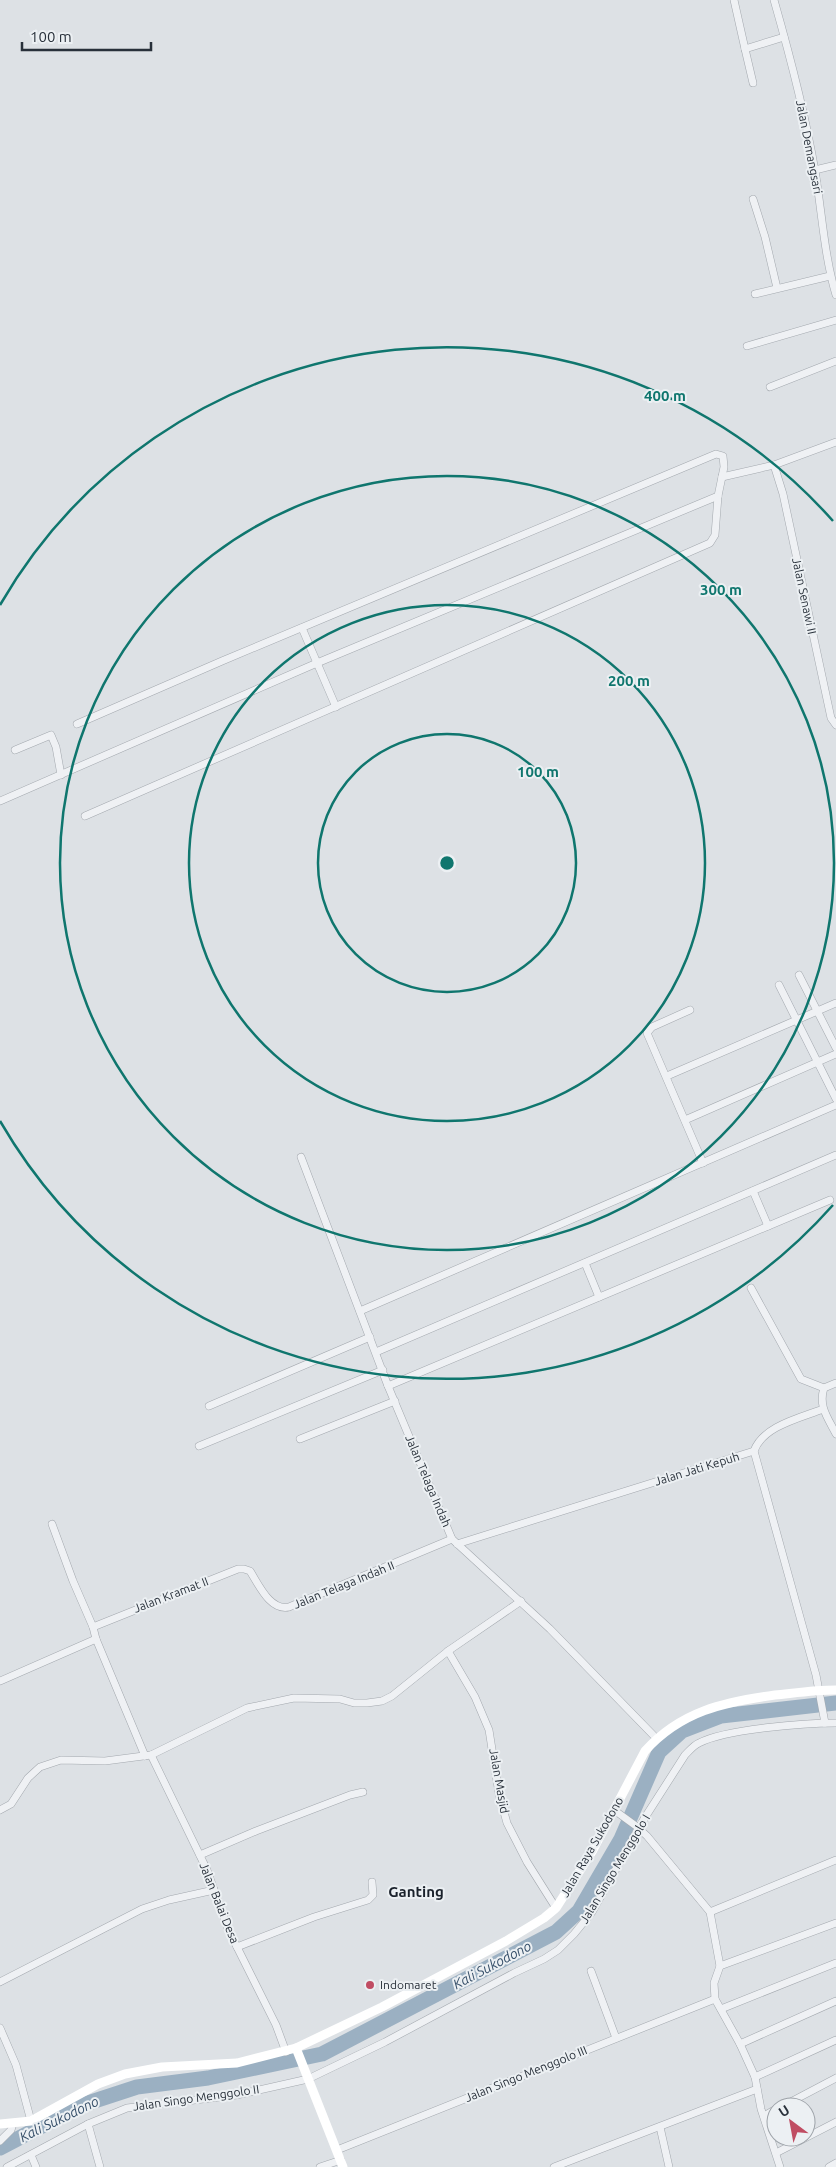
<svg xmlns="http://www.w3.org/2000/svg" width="836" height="2167" font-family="Ubuntu,sans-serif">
<rect width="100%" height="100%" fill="#dde1e5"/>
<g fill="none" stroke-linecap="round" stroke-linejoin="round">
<polyline stroke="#9bb0c2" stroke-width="15" points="0,2148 82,2105 137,2087 208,2078 322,2054 556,1932 579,1911 621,1839 659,1752 682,1731 721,1716 836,1703"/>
<g stroke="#a3a8ae" stroke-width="8">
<g id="street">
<polyline points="734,0 745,49 784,37"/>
<path d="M774 0C790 56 805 113 815 171 822 212 824 255 836 295"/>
<polyline points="745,49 753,83"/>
<polyline points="815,170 836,165"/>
<polyline points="753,199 765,237 777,288"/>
<polyline points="755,294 830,276"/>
<polyline points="747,346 836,320"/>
<polyline points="770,387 836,361"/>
<polyline points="774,465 783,494 831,718 836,725"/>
<polyline points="722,477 774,465 836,442"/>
<polyline points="302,628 336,707"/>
<polyline points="77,724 222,661 716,454 723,456 724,467 718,496 715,535 710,543 85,816"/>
<polyline points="15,750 51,735 56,747 61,775"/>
<polyline points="0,801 317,663 718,496"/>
<polyline points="799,975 836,1048"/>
<polyline points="779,985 836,1099"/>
<polyline points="690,1010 652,1027 647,1033 703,1163"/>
<polyline points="667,1076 836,1003"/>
<polyline points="685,1120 836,1054"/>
<polyline points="301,1157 388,1386 452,1539 550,1629 656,1738"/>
<polyline points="753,1191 768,1226"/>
<polyline points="585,1263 599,1297"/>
<polyline points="751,1288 801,1379 824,1388"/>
<polyline points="360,1311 836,1105"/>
<polyline points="376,1352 836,1155"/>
<path d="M836 1383 824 1388C818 1406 828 1418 836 1434"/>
<polyline points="388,1386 830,1200"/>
<polyline points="209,1406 370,1337"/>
<path d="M823 1409C800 1418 763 1426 754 1451L816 1675 825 1723"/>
<polyline points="300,1439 395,1401"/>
<polyline points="199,1446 383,1370"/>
<polyline points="52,1524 73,1581 93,1627 96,1639 145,1756"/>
<polyline points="457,1544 754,1451"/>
<path d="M93 1627 238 1569H244L250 1571C259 1585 270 1611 289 1607L452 1539"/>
<polyline points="448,1651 475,1697 489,1730 499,1794 507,1823 527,1862 556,1908"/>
<polyline points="0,1681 96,1639"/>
<polyline points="151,1755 207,1870 228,1929 276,2025 286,2052"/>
<polyline points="0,1810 11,1804 28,1778 40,1767 61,1760 105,1761 151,1755 247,1708 294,1698 340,1699 354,1703 367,1703 382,1701 392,1696 448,1651 521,1601"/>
<polyline points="614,1810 636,1826 647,1836 710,1912 720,1966 714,1983 715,1999 740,2044 755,2077 761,2109 780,2167"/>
<polyline points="200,1855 256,1831 350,1795 363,1792"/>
<polyline points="710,1912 836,1860"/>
<polyline points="237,1947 314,1917 368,1900 373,1895 372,1882"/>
<polyline points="720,1966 836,1923"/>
<polyline points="591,1971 616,2038"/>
<polyline points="0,1982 142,1909 169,1900 214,1890"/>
<polyline points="721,2009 836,1963"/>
<polyline points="0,2028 16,2065 31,2121"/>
<polyline points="740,2044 836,2001"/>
<polyline points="755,2077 836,2040"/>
<polyline points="781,2107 836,2078"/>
<polyline points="764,2116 776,2109"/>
<polyline points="88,2124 100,2167"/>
<polyline points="660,2127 669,2167"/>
<polyline points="0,2141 11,2130 13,2124"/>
<polyline points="337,2150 715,1999"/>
<polyline points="776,2153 836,2122"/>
<polyline points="31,2155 36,2167"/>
<path d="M7 2167 88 2124 127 2108 237 2095 308 2079 385 2042 514 1973 544 1959 558 1950 574 1934 592 1912 644 1819 685 1755C689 1751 694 1745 699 1743 725 1729 805 1723 836 1723"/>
<polyline points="320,2167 341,2160"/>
<polyline points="554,2167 757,2089"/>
<polyline points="829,2167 836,2163"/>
</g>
</g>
<use href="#street" stroke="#eff1f4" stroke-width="7"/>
<g stroke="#fff" stroke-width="9">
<polyline points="296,2048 343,2167"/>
<path d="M0 2124 31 2121 98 2084 125 2074 162 2067 237 2063 296 2048 382 2007 506 1941 544 1918 556 1908 593 1850 645 1751C681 1711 724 1702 775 1695 795 1693 815 1690 836 1690"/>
</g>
</g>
<g fill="none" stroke="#0f766e" stroke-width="2.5">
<circle cx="447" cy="863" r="129"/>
<circle cx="447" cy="863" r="258"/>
<circle cx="447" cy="863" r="387"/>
<path d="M833 1205A516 516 0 0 1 0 1121M0 605A516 516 0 0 1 833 521"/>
</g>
<circle fill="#c04d63" stroke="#ecf0f3" stroke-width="2" cx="370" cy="1985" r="5"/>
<g text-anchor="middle" stroke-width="4" stroke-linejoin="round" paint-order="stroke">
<g font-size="12" fill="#28303a" stroke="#ecf0f3">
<text transform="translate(809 147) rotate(79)" y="4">Jalan Demangsari</text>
<text transform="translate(804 596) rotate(78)" y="4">Jalan Senawi II</text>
<text transform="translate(697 1469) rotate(-17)" y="4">Jalan Jati Kepuh</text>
<text transform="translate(428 1481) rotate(67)" y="4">Jalan Telaga Indah</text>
<text transform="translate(344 1585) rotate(-22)" y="4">Jalan Telaga Indah II</text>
<text transform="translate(171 1595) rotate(-21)" y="4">Jalan Kramat II</text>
<text transform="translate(499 1781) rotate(80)" y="4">Jalan Masjid</text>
<text transform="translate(592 1847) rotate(-60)" y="4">Jalan Raya Sukodono</text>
<text transform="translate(615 1869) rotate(-59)" y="4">Jalan Singo Menggolo I</text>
<text transform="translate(219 1903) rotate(68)" y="4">Jalan Balai Desa</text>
<text transform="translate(526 2074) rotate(-22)" y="4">Jalan Singo Menggolo III</text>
<text transform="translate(196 2098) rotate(-8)" y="4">Jalan Singo Menggolo II</text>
</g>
<g font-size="12" fill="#28303a" stroke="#ecf0f3" text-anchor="start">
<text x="380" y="1989">Indomaret</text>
</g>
<g font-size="14" font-style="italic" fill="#37506a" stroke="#ecf0f3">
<text transform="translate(492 1965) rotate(-28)" y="5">Kali Sukodono</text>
<text transform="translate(59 2119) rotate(-26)" y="5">Kali Sukodono</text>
</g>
<g font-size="15" font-weight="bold" fill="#1a212b" stroke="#ecf0f3">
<text x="416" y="1897">Ganting</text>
</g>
</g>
<circle cx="447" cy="863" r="8" fill="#0f766e" stroke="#ecf0f3" stroke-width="2.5"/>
<g font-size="15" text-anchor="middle" font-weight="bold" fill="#0f766e" stroke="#ecf0f3" stroke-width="4" stroke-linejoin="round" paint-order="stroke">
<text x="665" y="401">400 m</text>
<text x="721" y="595">300 m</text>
<text x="629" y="686">200 m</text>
<text x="538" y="777">100 m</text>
</g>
<g transform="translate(791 2122) rotate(328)"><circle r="24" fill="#ecf0f3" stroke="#9ea3a9"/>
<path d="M0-4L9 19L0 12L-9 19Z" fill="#c04d63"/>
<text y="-8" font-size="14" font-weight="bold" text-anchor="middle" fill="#28303a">U</text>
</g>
<path d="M22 42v8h129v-8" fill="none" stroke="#28303a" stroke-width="2.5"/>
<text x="30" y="42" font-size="15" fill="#28303a" stroke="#ecf0f3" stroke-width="4" paint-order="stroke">100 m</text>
</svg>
